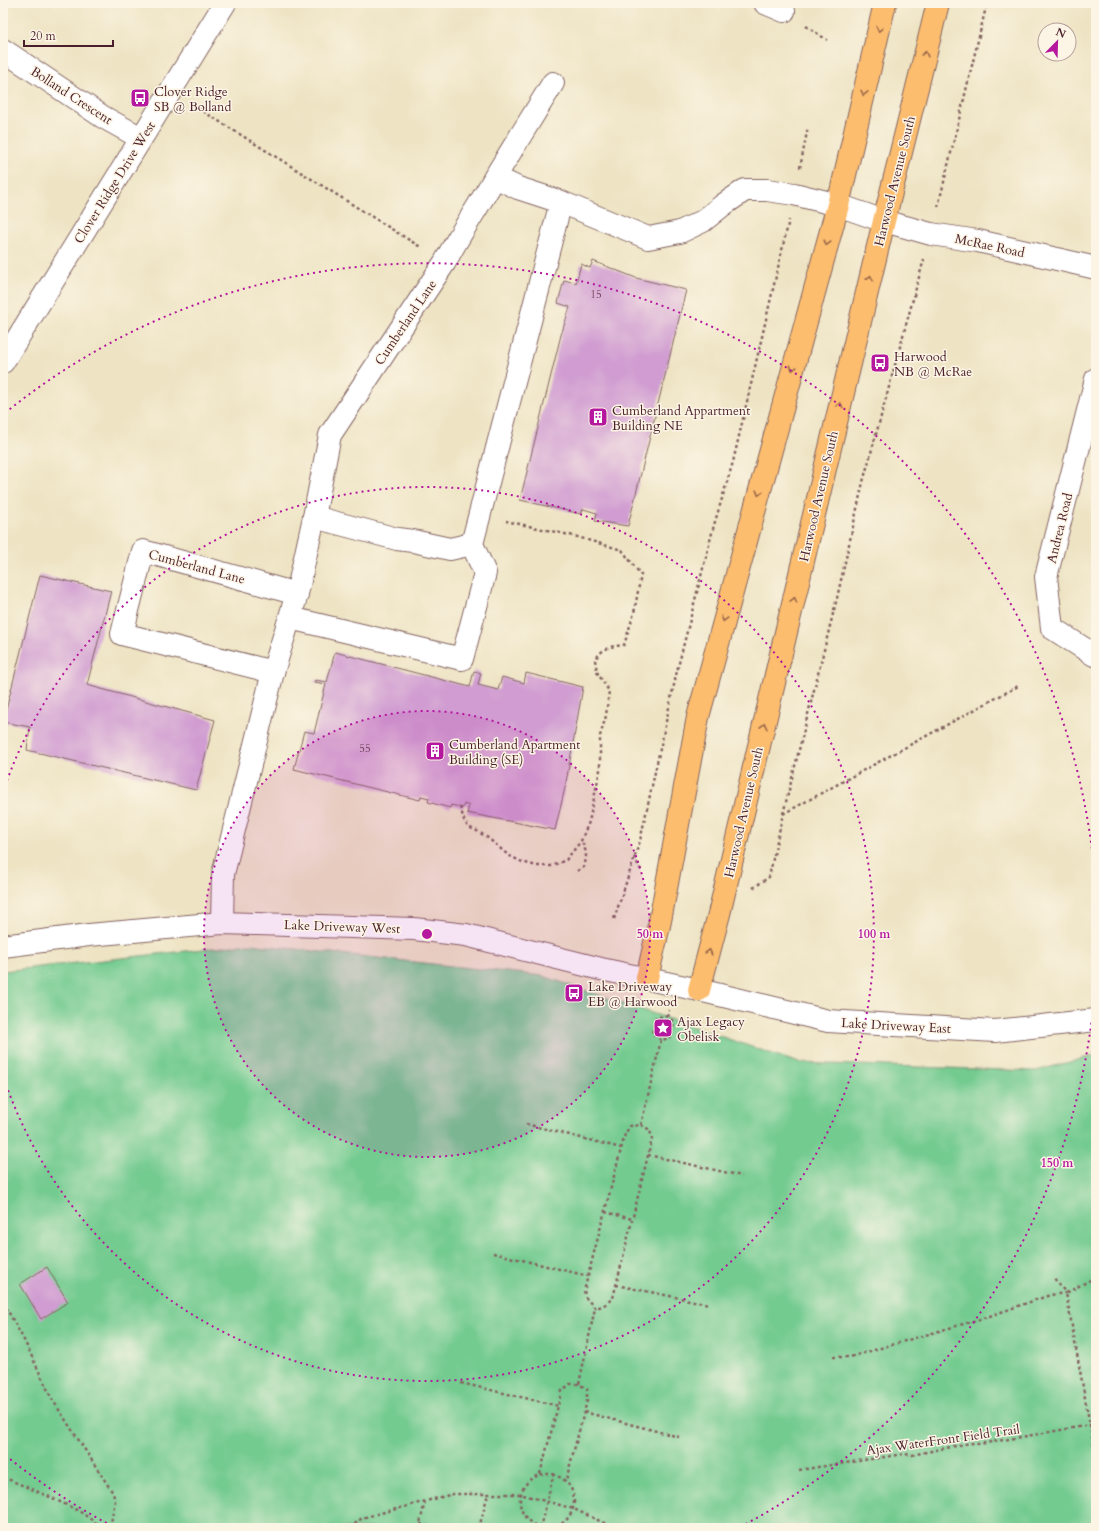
<svg xmlns="http://www.w3.org/2000/svg" width="1099" height="1531" font-family="Cardo,serif">
<rect width="100%" height="100%" fill="#fcf5e5"/>
<filter id="ink" filterUnits="userSpaceOnUse"><feTurbulence type="fractalNoise" baseFrequency=".025" numOctaves="2"/><feDisplacementMap in="SourceGraphic" scale="8" xChannelSelector="R" yChannelSelector="G"/><feConvolveMatrix kernelMatrix="1 2 1 2 8 2 1 2 1" color-interpolation-filters="sRGB"/></filter>
<filter id="wash" filterUnits="userSpaceOnUse"><feTurbulence type="fractalNoise" baseFrequency=".012" numOctaves="4" result="noise"/><feDisplacementMap in="SourceGraphic" scale="16" xChannelSelector="R" yChannelSelector="G"/><feGaussianBlur stdDeviation="0.9" result="paint"/><feColorMatrix in="noise" values="0 0 0 0 0 0 0 0 0 0 0 0 0 0 0 0 0 1.4 0 .05"/><feComposite in="paint" operator="in"/></filter>
<g filter="url(#wash)">
<rect width="100%" height="100%" fill="#eee4c4"/>
<polygon fill="#73cb90" stroke="#5e755e" points="249,944 543,976 799,1063 1036,1071 1096,1055 1096,1528 3,1528 3,971"/>
<g id="blocks">
<g fill="#d09cd1">
<polygon points="593,261 636,278 686,290 628,526 595,521 597,513 583,509 581,514 520,500 561,335 570,307 558,303 564,280 576,283 581,264 590,268"/>
<polygon points="40,575 111,591 87,685 215,720 196,790 27,750 30,727 3,722"/>
<polygon points="335,652 470,687 474,671 481,673 478,685 498,690 502,677 524,683 526,673 583,687 565,788 555,830 467,813 469,806 464,804 463,808 451,805 450,808 428,802 429,798 421,796 420,800 294,769 304,731 314,733 326,684 314,682 315,680 327,682"/>
<polygon points="47,1267 68,1302 41,1319 20,1284"/>
</g>
</g>
</g>
<g filter="url(#ink)">
<use href="#blocks" fill-opacity="0" stroke="#836461" stroke-width="1"/>
<g fill="none" stroke-linecap="round" stroke-linejoin="round">
<g stroke="#836461" stroke-width="24">
<g id="minor">
<polyline points="765,3 784,11"/>
<polyline points="3,50 103,117 141,138"/>
<polyline points="495,177 553,83"/>
<polyline points="3,362 225,3"/>
<polyline points="1096,379 1046,577 1052,628 1094,655 1096,655"/>
<polyline points="314,517 397,539 413,541 450,549 472,544"/>
<polyline points="290,618 462,659 485,573 472,544 561,202"/>
<polyline points="273,672 122,634 143,551 297,594"/>
<path d="M222 923 223 874 273 672 297 594 314 517 330 435 445 262C460 233 479 206 495 177L518 188 561 202 648 238 680 232 703 221 723 205 745 190H767L794 194 838 205 884 221 931 234 978 241 1096 268"/>
<polyline points="3,946 89,935 222,923 414,929 466,935 601,969 699,990 828,1021 995,1031 1096,1020"/>
</g>
</g>
<g stroke="#836461" stroke-width="24">
<g id="major">
<polyline points="647,978 660,921 698,717 838,205 885,3"/>
<polyline points="699,990 719,914 884,221 938,3"/>
</g>
</g>
<g stroke="#836461" stroke-width="2.5" stroke-dasharray="3 3" stroke-linecap="butt">
<polyline points="806,26 827,40"/>
<polyline points="193,105 422,248"/>
<polyline points="800,168 808,127"/>
<polyline points="938,207 987,3"/>
<path d="M460 807 464 820 468 827 477 831 488 838 508 855 522 862 537 866H552L566 860 581 841 589 822 600 770V736L606 716 609 691 597 672 595 660C602 648 611 646 624 645L634 613 641 575 622 550 574 536 506 521"/>
<polyline points="783,814 1020,685"/>
<polyline points="634,857 641,870"/>
<path d="M577 871 584 867C587 856 587 851 581 841"/>
<polyline points="753,888 769,877 783,814 837,598 863,482 924,259"/>
<polyline points="614,919 640,841 677,671 714,525 733,462 789,220"/>
<polyline points="661,1040 652,1033 656,1018 668,1015"/>
<polyline points="526,1124 621,1148"/>
<polygon points="641,1125 650,1130 652,1139 613,1298 603,1306 595,1308 586,1298 584,1291 625,1134 630,1126"/>
<polyline points="641,1125 661,1040 670,1038 674,1023 668,1015 669,1010"/>
<polyline points="648,1155 742,1176"/>
<polyline points="605,1212 632,1219"/>
<polyline points="493,1253 588,1276"/>
<polyline points="1096,1277 1066,1293 1096,1459"/>
<polyline points="616,1285 709,1304"/>
<polyline points="3,1302 24,1340 52,1399 113,1493 115,1501 110,1528"/>
<polyline points="833,1357 850,1357 987,1317 1050,1295 1066,1293 1053,1277"/>
<polyline points="461,1383 559,1406"/>
<polyline points="579,1384 595,1308"/>
<polyline points="584,1412 679,1437"/>
<polyline points="799,1470 904,1454 912,1455 970,1443 980,1444 1096,1424"/>
<circle cx="547" cy="1501" r="27"/>
<polyline points="540,1474 562,1391 570,1384 579,1384 587,1389 587,1401 566,1480"/>
<polyline points="3,1478 10,1480 50,1497 79,1511 103,1528"/>
<polyline points="420,1524 436,1528"/>
<polyline points="350,1528 362,1518 453,1494 520,1494 574,1509 615,1528"/>
<polyline points="419,1528 425,1501"/>
<polyline points="479,1528 488,1494"/>
<polyline points="540,1528 554,1473"/>
</g>
<use href="#minor" stroke="#fff" stroke-width="22"/>
<use href="#major" stroke="#fcbd6e" stroke-width="22"/>
</g>
<defs><path id="oneway-chevron" d="M-2-3.5L2.5 0L-2 3.5" fill="none" stroke-width="1.6" stroke-linecap="round" stroke-linejoin="round"/></defs>
<g stroke="#9a6649">
<use href="#oneway-chevron" transform="translate(879 29) rotate(103)"/>
<use href="#oneway-chevron" transform="translate(925 54) rotate(-76)"/>
<use href="#oneway-chevron" transform="translate(864 93) rotate(103)"/>
<use href="#oneway-chevron" transform="translate(827 243) rotate(105)"/>
<use href="#oneway-chevron" transform="translate(870 278) rotate(-77)"/>
<use href="#oneway-chevron" transform="translate(793 368) rotate(105)"/>
<use href="#oneway-chevron" transform="translate(840 405) rotate(-77)"/>
<use href="#oneway-chevron" transform="translate(759 493) rotate(105)"/>
<use href="#oneway-chevron" transform="translate(794 600) rotate(-77)"/>
<use href="#oneway-chevron" transform="translate(724 619) rotate(105)"/>
<use href="#oneway-chevron" transform="translate(764 726) rotate(-77)"/>
<use href="#oneway-chevron" transform="translate(709 952) rotate(-75)"/>
</g>
</g>
<circle cx="427" cy="934" r="223" fill="#b5179e" fill-opacity=".12"/>
<g fill="none" stroke="#b5179e" stroke-width="2" stroke-dasharray="2 4">
<circle cx="427" cy="934" r="223"/>
<path d="M3 792A447 447 0 1 1 3 1076"/>
<path d="M1096 975A670 670 0 0 1 742 1526M112 1526A670 670 0 0 1 5 1455M5 413A670 670 0 0 1 1096 893"/>
</g>
<defs>
<g id="bus-square" transform="scale(1)"><rect x="-9" y="-9" width="18" height="18" rx="4" fill="#b5179e" stroke="#fcf5e5"/><path d="M-5-6H5V4H4V6H2V4H-2V6H-4V4H-5ZM-3.5-4V0h7V-4ZM-3.5 1.2v1.5H-2V1.2ZM2 1.2v1.5H3.5V1.2Z" fill="#fff"/></g>
<g id="building-square" transform="scale(1)"><rect x="-9" y="-9" width="18" height="18" rx="4" fill="#b5179e" stroke="#fcf5e5"/><path d="M-4-6H4V6H1V3H-1V6H-4ZM-2.5-4.3h1.7v1.8h-1.7ZM.8-4.3h1.7v1.8H.8ZM-2.5-1h1.7V.8h-1.7ZM.8-1h1.7V.8H.8Z" fill="#fff"/></g>
<g id="sight-square" transform="scale(1)"><rect x="-9" y="-9" width="18" height="18" rx="4" fill="#b5179e" stroke="#fcf5e5"/><path d="M0-6L1.8-2.2L6-1.7L2.9 1.2L3.7 5.4L0 3.3L-3.7 5.4L-2.9 1.2L-6-1.7L-1.8-2.2Z" fill="#fff"/></g>
</defs>
<g fill-rule="evenodd">
<use href="#bus-square" x="140" y="98"/>
<use href="#bus-square" x="880" y="363"/>
<use href="#building-square" x="598" y="417"/>
<use href="#building-square" x="435" y="751"/>
<use href="#bus-square" x="574" y="993"/>
<use href="#sight-square" x="663" y="1028"/>
</g>
<g text-anchor="middle" stroke-width="3" stroke-linejoin="round" paint-order="stroke">
<g font-size="11" fill="#6c3e54">
<text x="596" y="298">15</text>
<text x="365" y="752">55</text>
</g>
<g font-size="13" fill="#4a1f2b" stroke="#fcf5e5" text-anchor="start">
<text x="154" y="96">Clover Ridge<tspan x="154" dy="15">SB @ Bolland</tspan></text>
<text x="894" y="361">Harwood<tspan x="894" dy="15">NB @ McRae</tspan></text>
<text x="612" y="415">Cumberland Appartment<tspan x="612" dy="15">Building NE</tspan></text>
<text x="449" y="749">Cumberland Apartment<tspan x="449" dy="15">Building (SE)</tspan></text>
<text x="588" y="991">Lake Driveway<tspan x="588" dy="15">EB @ Harwood</tspan></text>
<text x="677" y="1026">Ajax Legacy<tspan x="677" dy="15">Obelisk</tspan></text>
</g>
<g font-size="13" fill="#4a1f2b" stroke="#fcf5e5">
<text transform="translate(72 95) rotate(33)" y="5">Bolland Crescent</text>
<text transform="translate(894 181) rotate(-76)" y="5">Harwood Avenue South</text>
<text transform="translate(114 182) rotate(-58)" y="5">Clover Ridge Drive West</text>
<text transform="translate(990 245) rotate(12)" y="5">McRae Road</text>
<text transform="translate(405 322) rotate(-56)" y="5">Cumberland Lane</text>
<text transform="translate(818 496) rotate(-77)" y="5">Harwood Avenue South</text>
<text transform="translate(1059 528) rotate(-76)" y="5">Andrea Road</text>
<text transform="translate(197 566) rotate(15)" y="5">Cumberland Lane</text>
<text transform="translate(743 812) rotate(-77)" y="5">Harwood Avenue South</text>
<text transform="translate(342 926) rotate(2)" y="5">Lake Driveway West</text>
<text transform="translate(896 1025) rotate(3)" y="5">Lake Driveway East</text>
<text transform="translate(943 1439) rotate(-8)" y="5">Ajax WaterFront Field Trail</text>
</g>
</g>
<circle cx="427" cy="934" r="6" fill="#b5179e" stroke="#fcf5e5" stroke-width="2"/>
<g font-size="12" text-anchor="middle" font-weight="bold" fill="#b5179e" stroke="#fcf5e5" stroke-width="3" stroke-linejoin="round" paint-order="stroke">
<text x="650" y="938">50 m</text>
<text x="874" y="938">100 m</text>
<text x="1057" y="1167">150 m</text>
</g>
<rect width="1099" height="1531" fill="none" stroke="#fcf5e5" stroke-width="16"/>
<g transform="translate(1057 42) rotate(23)"><circle r="19" fill="#fcf5e5" stroke="#b59f9b"/>
<path d="M0-3L7 15L0 10L-7 15Z" fill="#b5179e"/>
<text y="-6" font-size="11" font-weight="bold" text-anchor="middle" fill="#4a1f2b">N</text>
</g>
<path d="M24 40v6h89v-6" fill="none" stroke="#4a1f2b" stroke-width="2"/>
<text x="30" y="40" font-size="12" fill="#4a1f2b" stroke="#fcf5e5" stroke-width="3" paint-order="stroke">20 m</text>
</svg>
